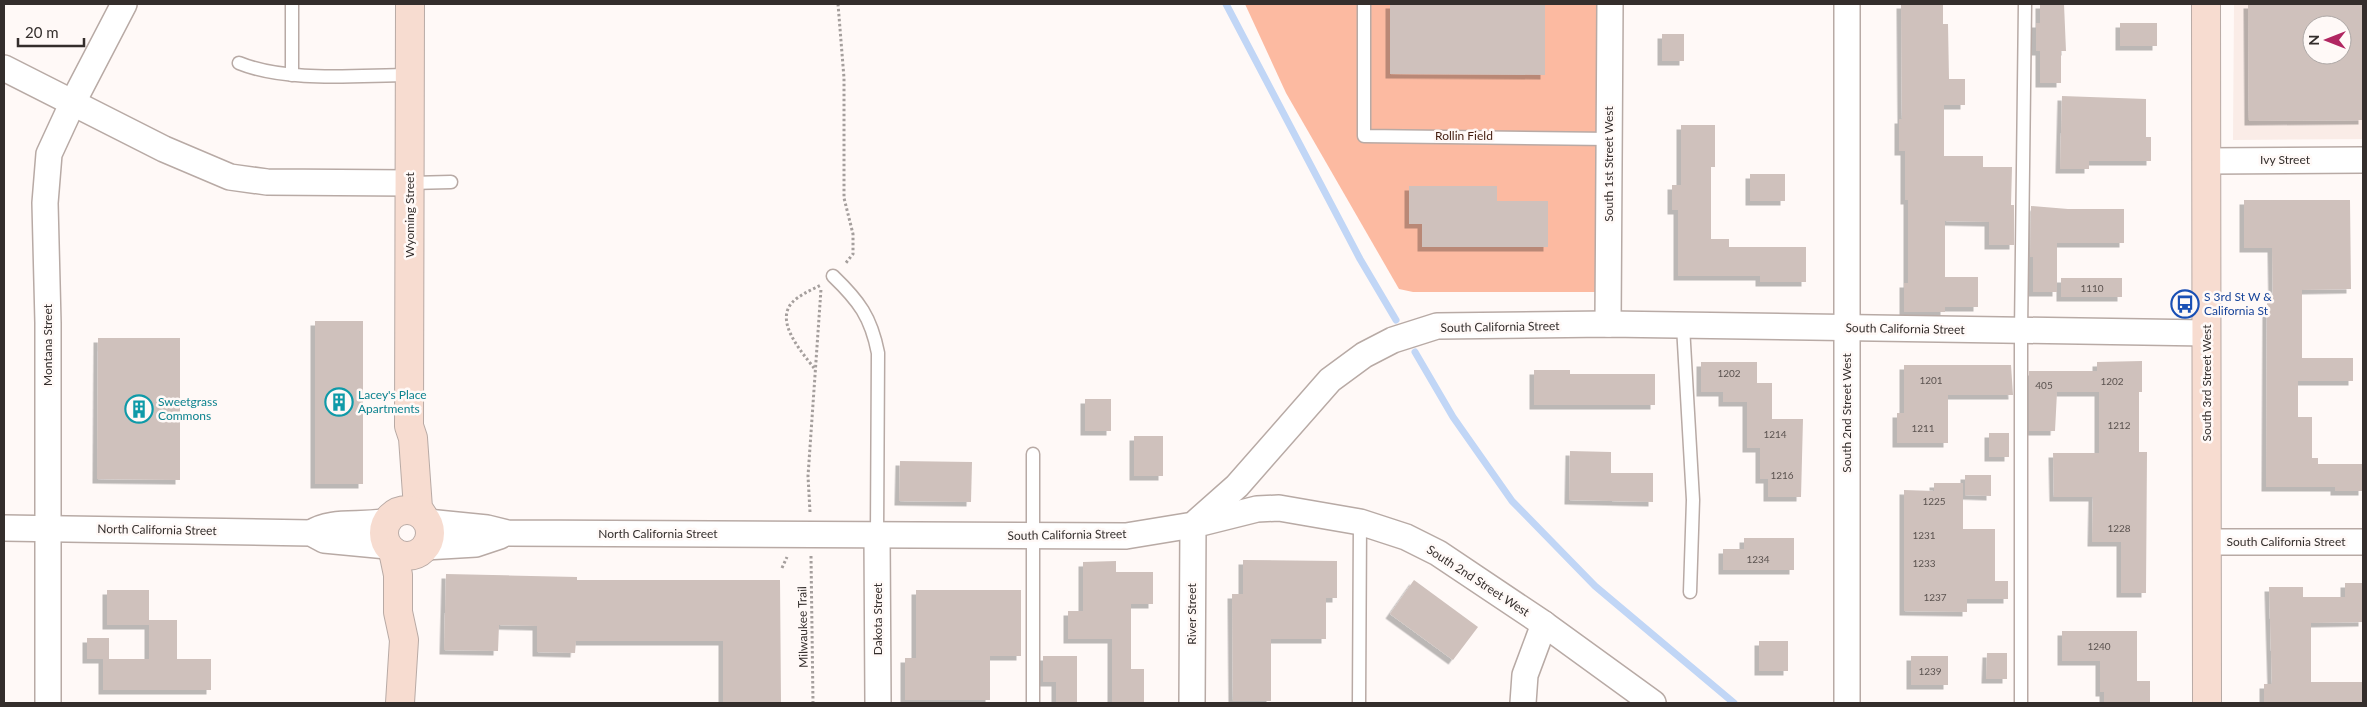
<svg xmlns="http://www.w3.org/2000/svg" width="2367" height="707" font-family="Lato,sans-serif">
<defs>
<filter id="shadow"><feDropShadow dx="-4.5" dy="4.5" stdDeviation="0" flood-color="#0004"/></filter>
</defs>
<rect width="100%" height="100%" fill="#fff9f7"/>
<path fill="#faece7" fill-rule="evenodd" d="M2234 4H2363V139L2233 140ZM2312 25H2342V55H2312Z"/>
<polygon fill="#fcbaa1" points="1245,4 1598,4 1597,292 1413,292 1399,289 1286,93"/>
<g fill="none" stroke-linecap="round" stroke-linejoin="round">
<g stroke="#c1d6f6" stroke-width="7">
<polyline points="1226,4 1360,259 1396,320"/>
<polyline points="1415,352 1453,417 1512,501 1595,586 1734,703"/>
</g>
</g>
<g fill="#cfc1bc" fill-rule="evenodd" filter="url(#shadow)">
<polygon points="1390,4 1545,4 1545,75 1390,74"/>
<polygon points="1901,4 1943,4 1943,24 1948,24 1949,79 1965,79 1965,105 1944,105 1944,156 1983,156 1983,167 2012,167 2011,205 2014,205 2014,245 1989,245 1989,222 1945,221 1945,277 1978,277 1978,307 1945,307 1945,312 1904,312 1904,283 1908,283 1908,200 1905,200 1905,151 1899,151 1899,119 1902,119"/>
<polygon points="2040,4 2064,4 2066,51 2061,51 2061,83 2040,83 2040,51 2036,51 2036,23 2040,23"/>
<path d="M2248 4H2363V120L2249 121ZM2312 25H2342V55H2312Z"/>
<rect x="2120" y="23" width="37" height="23"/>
<rect x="1662" y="34" width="22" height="27"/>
<polygon points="2062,96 2146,99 2146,137 2151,137 2151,161 2089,161 2089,169 2060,169"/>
<polygon points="1681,125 1715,125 1715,167 1711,167 1711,239 1729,239 1729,247 1806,247 1806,282 1760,282 1760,276 1678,276 1678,210 1672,210 1672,185 1681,185"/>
<rect x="1750" y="174" width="35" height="27"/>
<polygon points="1409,186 1497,186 1497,201 1548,201 1548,247 1422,247 1422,224 1409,224"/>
<polygon points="2244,200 2350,200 2351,289 2302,290 2302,358 2353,358 2353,381 2298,381 2298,417 2312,417 2312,458 2318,458 2318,464 2363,464 2363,491 2335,491 2335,487 2266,487 2267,301 2273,301 2272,248 2244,248"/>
<polygon points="2031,206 2068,209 2124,209 2124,243 2057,243 2057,292 2033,292 2033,257 2030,257"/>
<rect x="2061" y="278" width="61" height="19"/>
<rect x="315" y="321" width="48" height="163"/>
<polygon points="98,338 180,338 180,480 97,479"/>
<polygon points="2142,361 2142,392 2139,392 2139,452 2147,452 2146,593 2121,593 2121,542 2092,542 2093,497 2054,497 2053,453 2099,453 2099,392 2057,392 2055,431 2029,431 2029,371 2097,371 2097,362"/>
<polygon points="1701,362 1757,362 1757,383 1772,383 1772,419 1803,419 1801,497 1768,497 1768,479 1760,479 1760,448 1747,448 1747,402 1723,402 1723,392 1701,392"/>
<polygon points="1904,365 2011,365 2013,395 1948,395 1948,443 1897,443 1897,413 1904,413"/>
<polygon points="1534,370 1570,370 1570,374 1655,374 1655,405 1534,405"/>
<rect x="1085" y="399" width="26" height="32"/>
<rect x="1989" y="433" width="20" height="24"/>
<rect x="1134" y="436" width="29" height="40"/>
<polygon points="1570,451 1611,452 1611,473 1653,473 1653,502 1569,500"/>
<polygon points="900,461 972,462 971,502 899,501"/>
<polygon points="1965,475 1991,475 1991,496 1965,495"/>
<polygon points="1934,483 1963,483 1963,529 1995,529 1995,581 2008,581 2008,599 1967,599 1967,612 1904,611 1904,490 1934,491"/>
<polygon points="1744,538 1794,538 1794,570 1723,570 1723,549 1744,549"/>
<polygon points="1243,560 1337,561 1337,598 1326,598 1326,639 1271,639 1271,701 1233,701 1232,594 1243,594"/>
<polygon points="1116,561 1116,572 1153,572 1153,604 1131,604 1131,669 1144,669 1144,703 1112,703 1112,639 1068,639 1068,611 1083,611 1083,562"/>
<polygon points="446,574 577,577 577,580 780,580 781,703 723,703 723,641 576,641 575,653 537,652 537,626 499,625 498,651 444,650"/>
<polygon points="1414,580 1478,627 1453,660 1390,614"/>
<polygon points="2345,583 2363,583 2363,622 2311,623 2311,682 2363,682 2363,703 2264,703 2264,684 2272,684 2269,587 2303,587 2303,597 2345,597"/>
<polygon points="107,590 149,590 149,620 177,620 177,659 211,659 211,690 103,690 103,659 87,659 87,638 109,638 109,659 149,659 149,625 107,625"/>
<polygon points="916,590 1021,590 1021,656 990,656 990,700 905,700 905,658 916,658"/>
<polygon points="2062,631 2137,631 2137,681 2150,681 2150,702 2104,702 2104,692 2100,692 2100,661 2062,661"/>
<rect x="1759" y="641" width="29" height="30"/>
<polygon points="1987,653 2007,653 2007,679 1986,679"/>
<polygon points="1043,656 1077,656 1077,703 1056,703 1056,682 1043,682"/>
<rect x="1911" y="656" width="37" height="29"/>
</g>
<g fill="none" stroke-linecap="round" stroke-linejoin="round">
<g stroke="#b8aaa5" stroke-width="15">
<g id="lane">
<polyline points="1364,4 1364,136 1610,139"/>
<path d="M239 63C288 83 358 75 410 75"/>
<polyline points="292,75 292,4"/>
<polyline points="410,183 451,182"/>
<path d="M833 276C859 301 871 317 878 353L877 535"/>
<polyline points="1683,326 1693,500 1690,592"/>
<polyline points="1033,454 1033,703"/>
<polyline points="1359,703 1360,522"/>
<polyline points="2021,703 2021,332 2025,4"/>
</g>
</g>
<g stroke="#b8aaa5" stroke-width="28">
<g id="street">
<polyline points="1847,4 1847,703"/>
<polyline points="4,68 164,149 230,177 267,182 410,183"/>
<polyline points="2207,161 2363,160"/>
<polyline points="1608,324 1610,4"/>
<polyline points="427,522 487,528 507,533 1126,536 1193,525 1237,486 1330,380 1364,355 1393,340 1437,326 1608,324 2207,333"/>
<polyline points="4,528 311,533 324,540 387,546"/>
<path d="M311 533C332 519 362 527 387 521"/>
<polyline points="877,535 878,703"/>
<polyline points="2208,542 2363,542"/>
<polyline points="425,547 476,544 500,536"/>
<polyline points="48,703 48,323 45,203 49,154 73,102 124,4"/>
<polyline points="1192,703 1193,525 1257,509 1279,508 1360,522 1406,537 1438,553 1544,624 1653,703"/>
<polyline points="1523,703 1525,675 1544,624"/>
</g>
</g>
<g stroke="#b8aaa5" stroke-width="30">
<g id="secondary">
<polyline points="410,4 409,426 413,438 418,508 423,516"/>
<polyline points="2206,4 2207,703"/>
<circle cx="407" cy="533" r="23"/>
<polyline points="393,551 398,575 398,612 404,640 400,703"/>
</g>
</g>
<g stroke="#a59f9d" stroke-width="3" stroke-dasharray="2.5 2.5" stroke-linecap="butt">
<polyline points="838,4 844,78 844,198 853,234 853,254 845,264"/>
<path d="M814 368C801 351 771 318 796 299 804 293 813 289 821 285"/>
<polyline points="810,512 808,476 821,289"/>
<polyline points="811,556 813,703"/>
<polyline points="782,568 787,557"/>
</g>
<use href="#lane" stroke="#fff" stroke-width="12"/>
<use href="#street" stroke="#fff" stroke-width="25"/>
<use href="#secondary" stroke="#f7dcd0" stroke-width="28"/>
</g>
<defs>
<g id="bus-ring" transform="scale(1.4375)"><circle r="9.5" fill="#fff9f7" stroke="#1a4fb4" stroke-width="1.5"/><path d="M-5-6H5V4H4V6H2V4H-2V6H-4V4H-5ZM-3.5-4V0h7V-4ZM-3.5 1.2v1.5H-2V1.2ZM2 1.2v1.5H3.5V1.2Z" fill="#1a4fb4"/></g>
<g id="building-ring" transform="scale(1.4375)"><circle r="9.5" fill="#fff9f7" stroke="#0f9aa8" stroke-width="1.5"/><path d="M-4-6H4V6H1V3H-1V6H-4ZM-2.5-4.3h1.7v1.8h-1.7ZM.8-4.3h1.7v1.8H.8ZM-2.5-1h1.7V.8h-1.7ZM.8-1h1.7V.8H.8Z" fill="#0f9aa8"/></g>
</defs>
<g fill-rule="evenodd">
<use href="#bus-ring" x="2185" y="304"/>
<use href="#building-ring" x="339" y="402"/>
<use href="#building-ring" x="139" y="409"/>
</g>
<g text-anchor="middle" stroke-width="5" stroke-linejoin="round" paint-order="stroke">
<g font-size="10" fill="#5b5350">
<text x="2092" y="292">1110</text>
<text x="1729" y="377">1202</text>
<text x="1931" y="384">1201</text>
<text x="2112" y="385">1202</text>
<text x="2044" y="389">405</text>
<text x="2119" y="429">1212</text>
<text x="1923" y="432">1211</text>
<text x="1775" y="438">1214</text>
<text x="1782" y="479">1216</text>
<text x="1934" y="505">1225</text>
<text x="2119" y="532">1228</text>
<text x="1924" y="539">1231</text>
<text x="1758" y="563">1234</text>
<text x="1924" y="567">1233</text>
<text x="1935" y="601">1237</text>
<text x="2099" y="650">1240</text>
<text x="1930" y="675">1239</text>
</g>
<g font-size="12" fill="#421d0f" stroke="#fff9f7">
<text x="1464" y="140">Rollin Field</text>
</g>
<g font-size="12" fill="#342e2c" stroke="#fff9f7">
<text x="2285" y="164">Ivy Street</text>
<text transform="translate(1609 164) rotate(-90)" y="4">South 1st Street West</text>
<text transform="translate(410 215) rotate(-90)" y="4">Wyoming Street</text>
<text transform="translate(1500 327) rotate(-1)" y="4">South California Street</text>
<text transform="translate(1905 329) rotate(1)" y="4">South California Street</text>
<text transform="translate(48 345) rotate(-90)" y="4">Montana Street</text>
<text transform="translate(2207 383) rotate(-90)" y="4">South 3rd Street West</text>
<text transform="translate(1847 413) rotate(-90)" y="4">South 2nd Street West</text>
<text transform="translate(157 530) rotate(1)" y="4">North California Street</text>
<text x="658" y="538">North California Street</text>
<text transform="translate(1067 535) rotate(-1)" y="4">South California Street</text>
<text x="2286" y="546">South California Street</text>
<text transform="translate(1478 581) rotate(33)" y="4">South 2nd Street West</text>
<text transform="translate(1192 614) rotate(-90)" y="4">River Street</text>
<text transform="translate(878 619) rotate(-90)" y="4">Dakota Street</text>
<text transform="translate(803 627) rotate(-91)" y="4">Milwaukee Trail</text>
</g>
<g font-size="12" fill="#164399" stroke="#fff9f7" text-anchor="start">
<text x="2204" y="301">S 3rd St W &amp;<tspan x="2204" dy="14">California St</tspan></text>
</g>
<g font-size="12" fill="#0d838f" stroke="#fff9f7" text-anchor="start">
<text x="358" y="399">Lacey's Place<tspan x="358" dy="14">Apartments</tspan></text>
<text x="158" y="406">Sweetgrass<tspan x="158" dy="14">Commons</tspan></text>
</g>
</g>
<rect width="2367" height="707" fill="none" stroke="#342e2c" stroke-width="10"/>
<g transform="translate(2327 40) rotate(270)"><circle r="24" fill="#fff9f7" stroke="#aea8a6"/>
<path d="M0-4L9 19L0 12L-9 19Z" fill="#b12661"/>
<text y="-8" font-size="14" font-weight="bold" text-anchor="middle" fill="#342e2c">N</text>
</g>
<path d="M18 38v8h66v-8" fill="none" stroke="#342e2c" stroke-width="2.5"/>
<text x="25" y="38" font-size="15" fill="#342e2c" stroke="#fff9f7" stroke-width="4" paint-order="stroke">20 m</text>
</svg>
